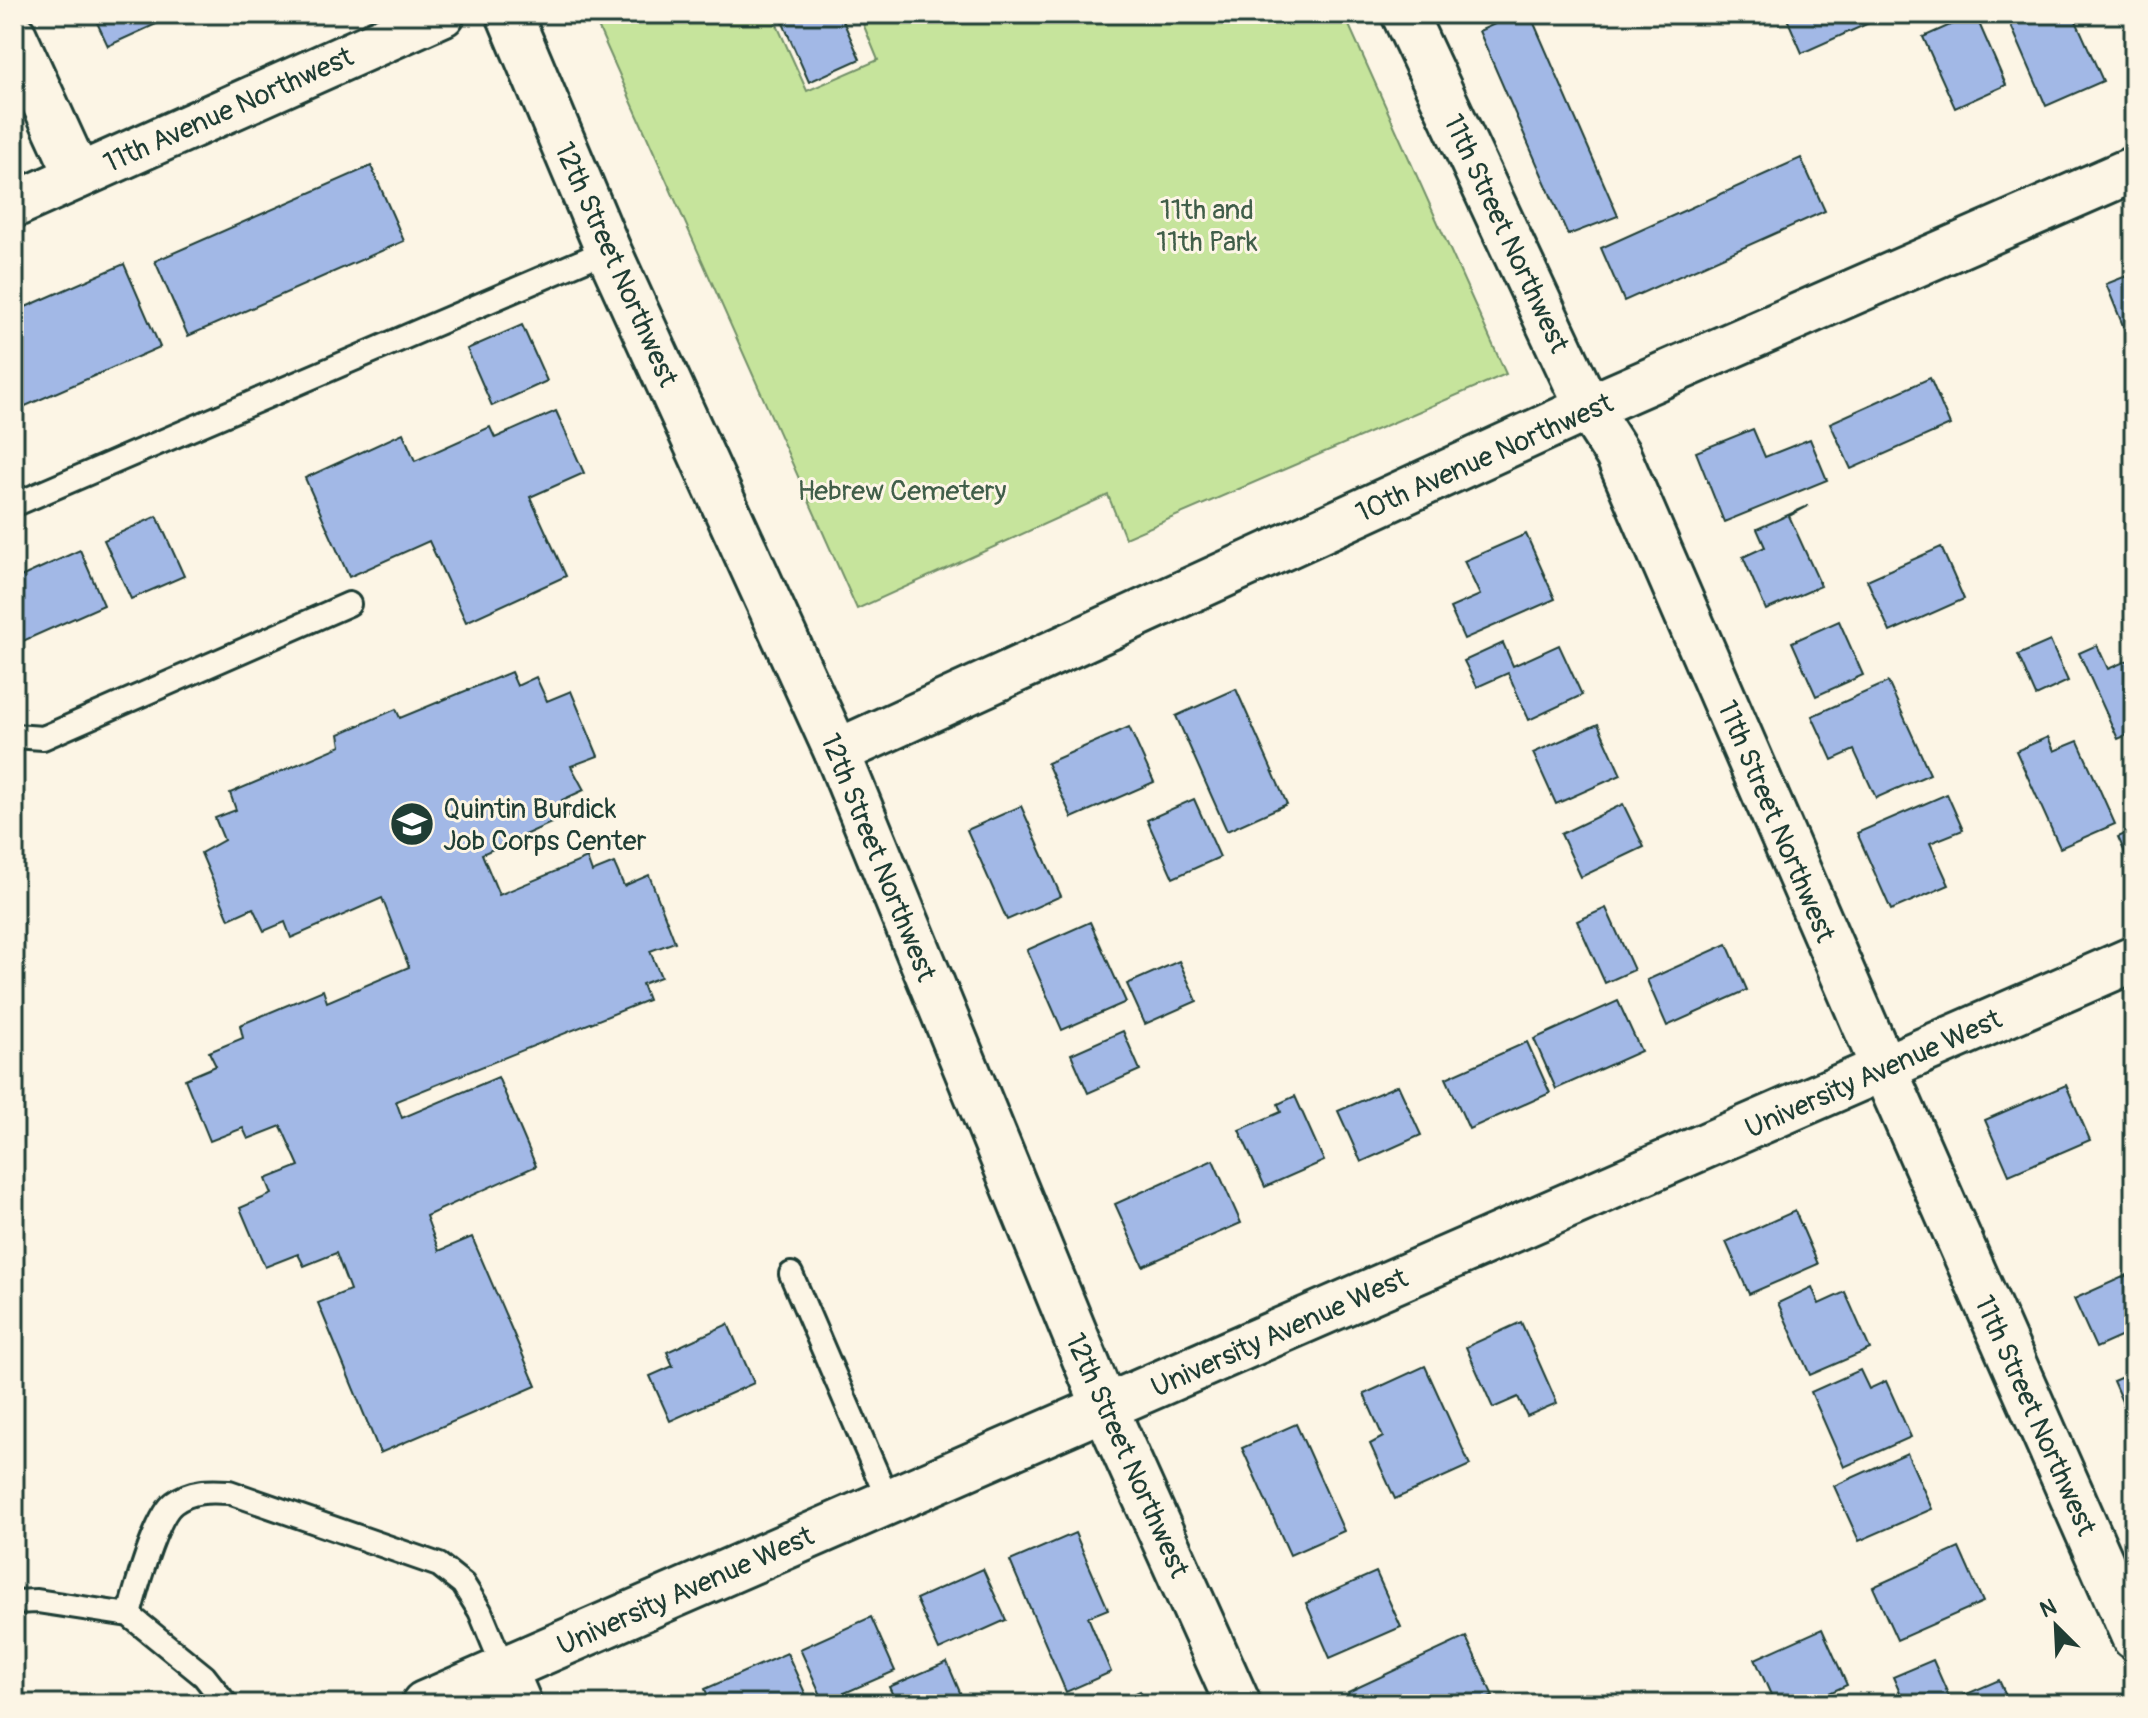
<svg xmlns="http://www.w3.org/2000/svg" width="2148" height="1718" font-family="Pangolin,sans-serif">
<rect width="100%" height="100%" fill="#fcf5e5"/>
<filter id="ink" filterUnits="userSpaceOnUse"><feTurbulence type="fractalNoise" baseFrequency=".0125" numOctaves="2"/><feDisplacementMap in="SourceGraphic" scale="16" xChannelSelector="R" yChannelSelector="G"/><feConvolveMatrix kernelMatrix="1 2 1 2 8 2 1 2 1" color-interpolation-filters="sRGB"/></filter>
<g filter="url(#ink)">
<polygon fill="#c6e49c" stroke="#729068" stroke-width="2" points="616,14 772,14 807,91 878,60 859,14 1344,14 1506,374 1125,538 1108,495 857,609 596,22"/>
<g fill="#a2b8e6" stroke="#1f3d34" stroke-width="2">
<polygon points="93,14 178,14 108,46"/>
<polygon points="779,14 840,14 860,59 809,82"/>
<polygon points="1517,14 1530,14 1618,216 1568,235 1479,31"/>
<polygon points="1785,14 1889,14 1802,53"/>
<polygon points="1975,14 2006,85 1955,108 1923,37"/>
<polygon points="2006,14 2073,14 2103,81 2046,106"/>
<polygon points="1801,158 1825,211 1624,301 1601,248"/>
<polygon points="371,166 404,241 188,336 155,261"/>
<polygon points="124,264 160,347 14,411 14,312"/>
<polygon points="2134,273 2134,330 2126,333 2106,284"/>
<polygon points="522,325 547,381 492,406 467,349"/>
<polygon points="1930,378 1950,425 1851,469 1830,423"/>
<polygon points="556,411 584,473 530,497 566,576 466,622 429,541 349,577 305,478 403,433 415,461 490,427 495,438"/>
<polygon points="1753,429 1765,457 1810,439 1827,480 1724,522 1696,452"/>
<polygon points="14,444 22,462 14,465"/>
<polygon points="1808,506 1789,516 1821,586 1766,610 1743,557 1765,547 1757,529"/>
<polygon points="157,516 184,576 131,599 104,540"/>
<polygon points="1526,534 1555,599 1464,639 1450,608 1480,595 1464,561"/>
<polygon points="1941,547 1964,599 1890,632 1867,580"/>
<polygon points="80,550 104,605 14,645 14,580"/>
<polygon points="1839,621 1863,675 1816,696 1792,642"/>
<polygon points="2050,641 2068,681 2036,696 2018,655"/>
<polygon points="1503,643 1513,666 1559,645 1582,695 1529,720 1508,673 1477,687 1464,661"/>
<polygon points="2097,645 2108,669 2131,659 2134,665 2134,732 2118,739 2079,653"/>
<polygon points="511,672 517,686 536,677 547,701 571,691 598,756 571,766 584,790 562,800 569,815 482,854 499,895 587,858 592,872 614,863 624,886 649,875 675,942 650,951 661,977 642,984 648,1000 396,1101 402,1118 498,1077 536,1166 426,1216 439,1251 472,1237 536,1386 380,1453 318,1303 350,1290 336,1253 304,1266 298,1254 265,1267 240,1208 272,1194 266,1179 299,1166 281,1126 248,1139 243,1128 210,1141 185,1079 216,1066 209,1052 243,1038 240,1025 323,990 327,1002 409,967 382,898 291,938 285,922 264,931 253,908 229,919 201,853 224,840 215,818 236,810 230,793 341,746 339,734 396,709 400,718"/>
<polygon points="1888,682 1930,774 1876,798 1854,750 1832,760 1812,716"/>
<polygon points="1236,689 1287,804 1227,831 1176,716"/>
<polygon points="1598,724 1621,775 1556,804 1533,753"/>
<polygon points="1129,727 1154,782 1072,818 1047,763"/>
<polygon points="2048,737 2054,751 2078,741 2115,824 2060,848 2016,751"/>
<polygon points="1947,794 1963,830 1930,843 1949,885 1891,910 1857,833"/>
<polygon points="1194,799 1220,857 1173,878 1147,820"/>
<polygon points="1623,804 1644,847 1581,877 1561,834"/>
<polygon points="1021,806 1061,896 1007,920 967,830"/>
<polygon points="2134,830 2134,873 2118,837"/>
<polygon points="1606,908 1634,970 1605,983 1577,921"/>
<polygon points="1090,922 1126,1002 1062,1030 1027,950"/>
<polygon points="1727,944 1747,990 1667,1026 1647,980"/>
<polygon points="1179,961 1197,1001 1145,1024 1127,984"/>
<polygon points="1618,1001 1641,1051 1556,1089 1534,1039"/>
<polygon points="1123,1031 1140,1070 1088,1093 1071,1054"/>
<polygon points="1527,1042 1550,1093 1469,1129 1446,1078"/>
<polygon points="1398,1085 1421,1135 1361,1162 1338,1111"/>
<polygon points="2066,1085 2090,1140 2009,1175 1985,1120"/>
<polygon points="1295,1096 1324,1161 1265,1187 1239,1130 1281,1112 1278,1104"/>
<polygon points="1213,1160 1241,1223 1143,1266 1115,1204"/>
<polygon points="1795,1211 1818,1264 1749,1294 1726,1242"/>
<polygon points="2134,1272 2134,1331 2096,1348 2074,1299"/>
<polygon points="1812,1287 1819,1304 1845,1292 1870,1349 1810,1375 1778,1303"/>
<polygon points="1521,1322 1557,1403 1527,1416 1518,1397 1493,1408 1466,1347"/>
<polygon points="728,1324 754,1383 670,1421 650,1376 673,1366 667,1352"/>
<polygon points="1425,1366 1470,1465 1395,1499 1370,1444 1383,1437 1364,1394"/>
<polygon points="1860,1370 1869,1389 1886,1381 1911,1437 1844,1467 1811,1392"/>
<polygon points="2134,1372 2134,1429 2113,1381"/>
<polygon points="1296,1424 1344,1531 1290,1555 1242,1448"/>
<polygon points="1907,1453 1932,1509 1859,1541 1834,1486"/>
<polygon points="1075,1533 1108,1609 1088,1617 1111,1672 1066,1692 1010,1561"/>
<polygon points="1959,1548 1983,1602 1897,1640 1873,1587"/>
<polygon points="983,1569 1006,1620 939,1650 916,1599"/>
<polygon points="1376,1572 1401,1627 1330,1658 1306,1603"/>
<polygon points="871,1617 895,1671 824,1702 800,1649"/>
<polygon points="1822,1629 1847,1685 1805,1704 1775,1704 1755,1659"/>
<polygon points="1466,1637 1493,1696 1477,1704 1354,1704 1348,1692"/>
<polygon points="787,1653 810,1704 711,1704 705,1689"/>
<polygon points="1933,1660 1951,1701 1999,1680 2010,1704 1905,1704 1893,1677"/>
<polygon points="947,1662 965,1704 897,1704 889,1687"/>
<polygon points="1140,1691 1146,1704 1111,1704"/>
</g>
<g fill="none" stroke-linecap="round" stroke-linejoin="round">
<g stroke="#1f3d34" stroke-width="28">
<g id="lane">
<polyline points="14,505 608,250"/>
<polyline points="14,736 43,738 349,604"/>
<polyline points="791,1274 889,1502"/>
<polyline points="14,1602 37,1601 129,1615 204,1676 226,1704"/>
<path d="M129 1615C135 1592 156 1516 174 1503 191 1490 209 1491 229 1492L439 1565 463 1584 480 1611 504 1669"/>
</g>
</g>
<g stroke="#1f3d34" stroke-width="50">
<g id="street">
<polyline points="509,14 608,250 837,752 1105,1408 1238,1704"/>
<polyline points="1404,14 1588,408 1618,455 1884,1069 2134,1637"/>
<polyline points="14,36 78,176"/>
<polyline points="14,205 442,14"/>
<polyline points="837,752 1588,408 2134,169"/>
<polyline points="504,1669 519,1704"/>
</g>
</g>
<g stroke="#1f3d34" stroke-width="50">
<polyline id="secondary" points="424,1704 2134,959"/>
</g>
<use href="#lane" stroke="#fcf5e5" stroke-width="22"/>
<use href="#street" stroke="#fcf5e5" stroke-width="44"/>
<use href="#secondary" stroke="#fcf5e5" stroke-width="44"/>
</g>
</g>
<defs>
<g id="university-disc" transform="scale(2.3)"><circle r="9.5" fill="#1f3d34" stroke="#fcf5e5"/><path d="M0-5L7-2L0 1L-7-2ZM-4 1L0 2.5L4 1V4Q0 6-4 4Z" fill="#fff"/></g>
</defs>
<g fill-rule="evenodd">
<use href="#university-disc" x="412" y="824"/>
</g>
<g text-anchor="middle" stroke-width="6" stroke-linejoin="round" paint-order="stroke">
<g font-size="28" fill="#1f3d34" stroke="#fcf5e5">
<text transform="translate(228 109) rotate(-24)" y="10">11th Avenue Northwest</text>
<text transform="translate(1507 233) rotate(65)" y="10">11th Street Northwest</text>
<text transform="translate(617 264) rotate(66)" y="10">12th Street Northwest</text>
<text transform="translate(1484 457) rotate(-24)" y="10">10th Avenue Northwest</text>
<text transform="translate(1777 821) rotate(67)" y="10">11th Street Northwest</text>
<text transform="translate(879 857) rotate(68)" y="10">12th Street Northwest</text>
<text transform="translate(1873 1073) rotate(-24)" y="10">University Avenue West</text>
<text transform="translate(1279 1332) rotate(-24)" y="10">University Avenue West</text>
<text transform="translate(2036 1415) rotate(66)" y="10">11th Street Northwest</text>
<text transform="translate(1128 1455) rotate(66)" y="10">12th Street Northwest</text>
<text transform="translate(685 1590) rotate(-24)" y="10">University Avenue West</text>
</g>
<g font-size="28" fill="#405e49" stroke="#fcf5e5">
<text x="1207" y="219">11th and<tspan x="1207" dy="32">11th Park</tspan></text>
<text x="902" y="500">Hebrew Cemetery</text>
</g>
<g font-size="28" fill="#1f3d34" stroke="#fcf5e5" text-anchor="start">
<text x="443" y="818">Quintin Burdick<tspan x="443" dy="32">Job Corps Center</tspan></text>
</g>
</g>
<rect width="2148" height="1718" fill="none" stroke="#fcf5e5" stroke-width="48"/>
<rect x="24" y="24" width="2100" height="1670" fill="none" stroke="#1f3d34" stroke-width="3" filter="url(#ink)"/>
<g transform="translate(2056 1626) rotate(336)" stroke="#fcf5e5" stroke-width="6" paint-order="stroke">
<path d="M0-6L14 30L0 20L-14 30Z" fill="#1f3d34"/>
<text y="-12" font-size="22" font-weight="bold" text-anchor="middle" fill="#1f3d34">N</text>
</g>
</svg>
